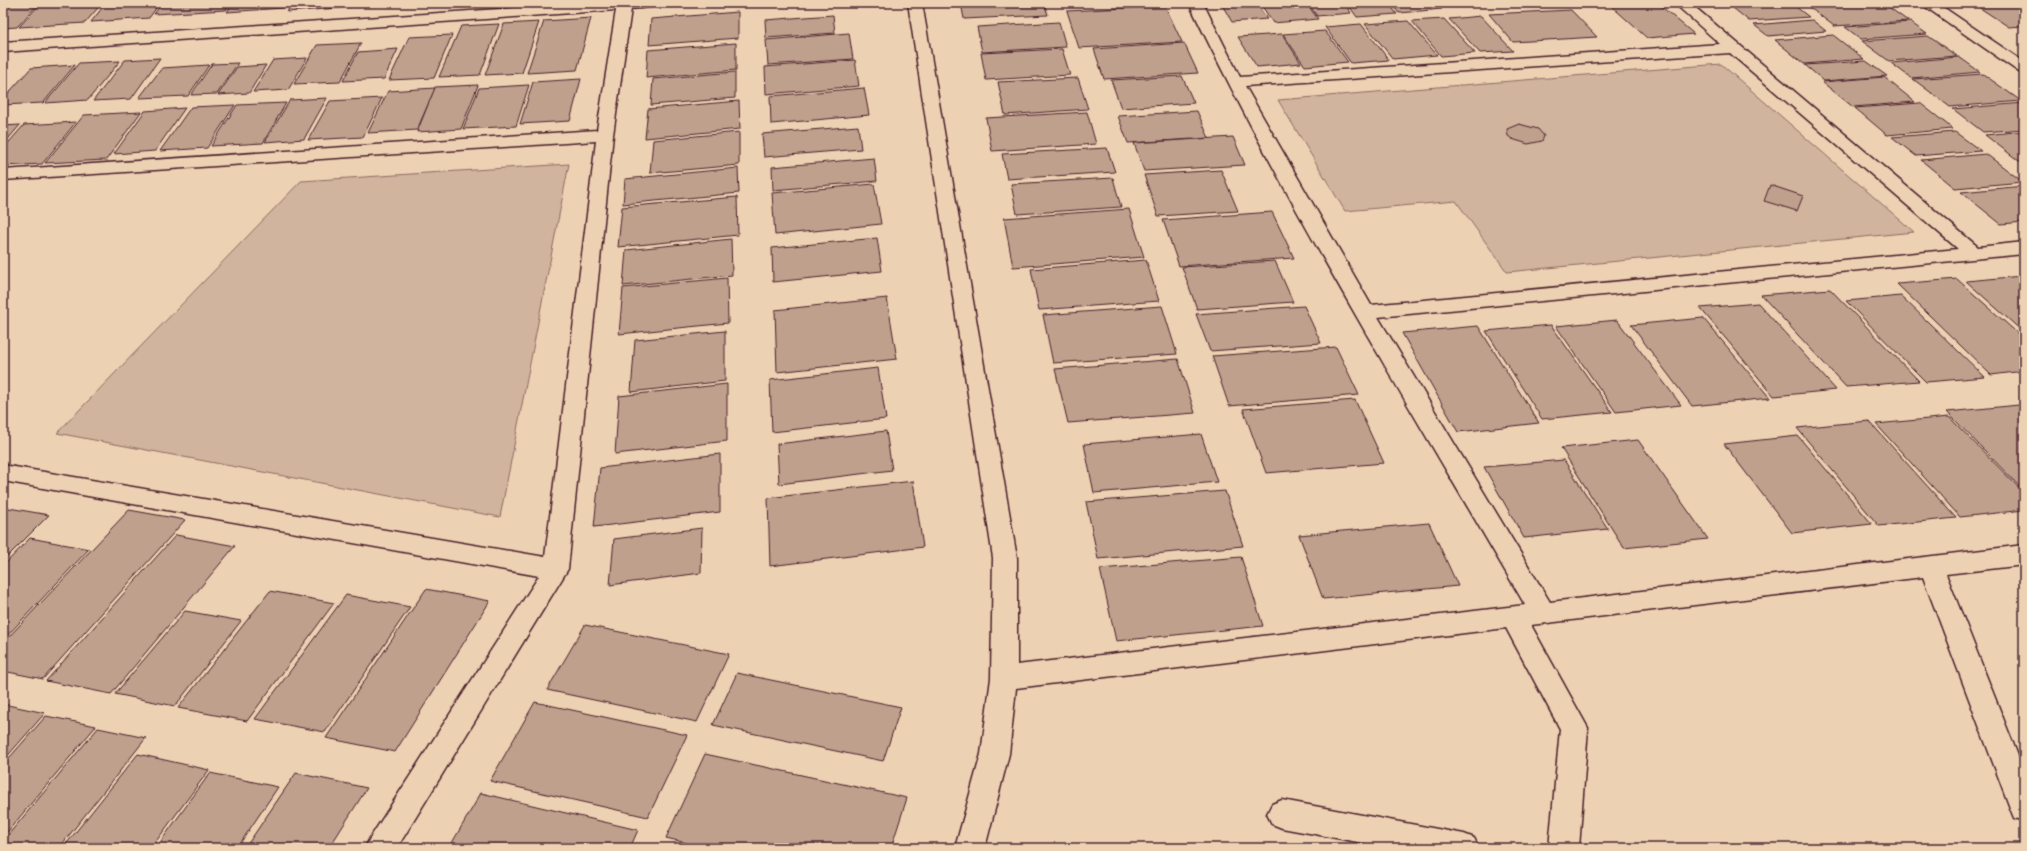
<svg xmlns="http://www.w3.org/2000/svg" width="2027" height="851" font-family="'Indie Flower',sans-serif">
<style>
.green{fill:#d1b49d;stroke:#8e6a64}
.building{fill:#bfa08d;stroke:#4a1f2b}
.lines{fill:none;stroke-linecap:round;stroke-linejoin:round}
.minor-casing{stroke:#4a1f2b;stroke-width:3}
.minor{fill:#ecd2b3;fill-rule:evenodd}
</style>
<rect width="100%" height="100%" fill="#ecd2b3"/>
<filter id="ink" filterUnits="userSpaceOnUse"><feTurbulence type="fractalNoise" baseFrequency=".025" numOctaves="2"/><feDisplacementMap in="SourceGraphic" scale="8" xChannelSelector="R" yChannelSelector="G"/><feConvolveMatrix kernelMatrix="1 2 1 2 8 2 1 2 1" color-interpolation-filters="sRGB"/></filter>
<g filter="url(#ink)">
<g class="green">
<path d="M 1721,64 L 1914,232 L 1507,272 L 1456,201 L 1345,211 L 1278,100 Z"/>
<path d="M 569,164 L 500,517 L 57,433 L 301,181 Z"/>
</g>
<g class="building">
<path d="M 3,3 L 39,3 L 17,27 L 3,28 Z"/>
<path d="M 41,3 L 102,3 L 85,23 L 19,27 Z"/>
<path d="M 106,3 L 160,3 L 149,18 L 91,22 Z"/>
<path d="M 163,3 L 230,3 L 226,10 L 154,14 Z"/>
<path d="M 233,3 L 286,3 L 283,8 L 227,12 Z"/>
<path d="M 292,3 L 353,3 L 351,7 L 287,12 Z"/>
<path d="M 356,3 L 417,3 L 354,7 Z"/>
<path d="M 961,3 L 1044,3 L 1048,15 L 964,19 Z"/>
<path d="M 1221,3 L 1256,3 L 1267,19 L 1232,22 Z"/>
<path d="M 1260,3 L 1306,3 L 1318,19 L 1273,23 Z"/>
<path d="M 1308,3 L 1344,3 L 1351,13 L 1317,16 Z"/>
<path d="M 1347,3 L 1388,3 L 1397,14 L 1357,17 Z"/>
<path d="M 1391,3 L 1436,3 L 1442,9 L 1399,13 Z"/>
<path d="M 1440,3 L 1478,3 L 1442,6 Z"/>
<path d="M 1608,3 L 1657,3 L 1694,34 L 1647,38 Z"/>
<path d="M 1727,3 L 1791,3 L 1809,17 L 1749,21 Z"/>
<path d="M 1859,3 L 1883,3 L 1908,21 L 1834,26 L 1809,7 Z"/>
<path d="M 2024,3 L 2024,26 L 2009,27 L 1977,6 Z"/>
<path d="M 1165,6 L 1182,42 L 1079,48 L 1067,11 Z"/>
<path d="M 1571,10 L 1597,37 L 1513,42 L 1489,14 Z"/>
<path d="M 738,12 L 738,38 L 649,45 L 651,19 Z"/>
<path d="M 833,15 L 835,33 L 766,38 L 765,20 Z"/>
<path d="M 1481,16 L 1513,51 L 1480,53 L 1449,19 Z"/>
<path d="M 591,18 L 577,70 L 527,73 L 544,21 Z"/>
<path d="M 1444,19 L 1475,53 L 1441,56 L 1412,21 Z"/>
<path d="M 1812,20 L 1826,31 L 1768,36 L 1754,25 Z"/>
<path d="M 1408,21 L 1437,55 L 1393,59 L 1365,24 Z"/>
<path d="M 539,22 L 522,73 L 485,75 L 504,24 Z"/>
<path d="M 1059,22 L 1066,47 L 982,52 L 977,27 Z"/>
<path d="M 1910,22 L 1927,34 L 1861,39 L 1845,27 Z"/>
<path d="M 499,24 L 480,75 L 439,77 L 461,26 Z"/>
<path d="M 1361,24 L 1389,60 L 1351,63 L 1325,27 Z"/>
<path d="M 1325,31 L 1348,62 L 1305,66 L 1283,34 Z"/>
<path d="M 849,33 L 853,59 L 768,65 L 766,40 Z"/>
<path d="M 1282,34 L 1301,63 L 1257,67 L 1238,37 Z"/>
<path d="M 452,35 L 434,78 L 389,80 L 409,37 Z"/>
<path d="M 1833,35 L 1864,59 L 1804,64 L 1775,40 Z"/>
<path d="M 1928,36 L 1957,56 L 1889,61 L 1862,41 Z"/>
<path d="M 361,43 L 340,82 L 294,84 L 317,45 Z"/>
<path d="M 736,43 L 736,70 L 646,78 L 648,50 Z"/>
<path d="M 1184,43 L 1198,73 L 1104,79 L 1094,49 Z"/>
<path d="M 398,49 L 384,79 L 343,81 L 358,52 Z"/>
<path d="M 1062,49 L 1070,75 L 986,80 L 981,53 Z"/>
<path d="M 1959,57 L 1980,72 L 1911,78 L 1891,63 Z"/>
<path d="M 160,58 L 131,99 L 93,101 L 125,60 Z"/>
<path d="M 307,58 L 288,90 L 253,92 L 273,60 Z"/>
<path d="M 855,60 L 859,86 L 766,94 L 765,67 Z"/>
<path d="M 120,61 L 88,100 L 45,103 L 79,63 Z"/>
<path d="M 1866,61 L 1887,76 L 1824,81 L 1805,65 Z"/>
<path d="M 238,63 L 217,94 L 191,95 L 212,64 Z"/>
<path d="M 75,65 L 43,103 L 3,105 L 3,99 L 31,68 Z"/>
<path d="M 209,65 L 188,96 L 139,98 L 162,68 Z"/>
<path d="M 266,65 L 249,93 L 218,95 L 237,67 Z"/>
<path d="M 735,72 L 735,98 L 651,105 L 653,79 Z"/>
<path d="M 1983,74 L 2021,101 L 1950,107 L 1913,79 Z"/>
<path d="M 1182,76 L 1194,103 L 1121,108 L 1111,80 Z"/>
<path d="M 1884,77 L 1915,102 L 1853,107 L 1822,82 Z"/>
<path d="M 1078,78 L 1088,109 L 1005,115 L 998,82 Z"/>
<path d="M 581,79 L 570,121 L 520,124 L 533,82 Z"/>
<path d="M 478,85 L 461,129 L 417,132 L 435,87 Z"/>
<path d="M 529,85 L 516,126 L 463,129 L 479,88 Z"/>
<path d="M 435,88 L 417,130 L 368,133 L 388,91 Z"/>
<path d="M 864,88 L 869,115 L 771,124 L 770,96 Z"/>
<path d="M 327,98 L 304,139 L 265,142 L 290,100 Z"/>
<path d="M 382,98 L 363,137 L 308,140 L 330,101 Z"/>
<path d="M 739,101 L 740,129 L 645,138 L 648,109 Z"/>
<path d="M 286,103 L 263,143 L 211,146 L 237,105 Z"/>
<path d="M 1920,103 L 1953,129 L 1887,135 L 1855,108 Z"/>
<path d="M 2024,103 L 2024,129 L 1983,132 L 1953,109 Z"/>
<path d="M 235,105 L 207,148 L 160,151 L 191,107 Z"/>
<path d="M 185,108 L 155,151 L 114,154 L 145,111 Z"/>
<path d="M 1197,111 L 1209,138 L 1128,143 L 1118,116 Z"/>
<path d="M 141,112 L 106,160 L 45,163 L 84,115 Z"/>
<path d="M 1087,112 L 1096,144 L 992,151 L 986,118 Z"/>
<path d="M 76,122 L 42,164 L 3,166 L 3,149 L 24,125 Z"/>
<path d="M 1519,124 L 1538,129 L 1544,136 L 1542,141 L 1528,144 L 1512,139 L 1508,136 L 1507,129 Z"/>
<path d="M 20,125 L 3,145 L 3,126 Z"/>
<path d="M 858,126 L 861,149 L 764,157 L 762,134 Z"/>
<path d="M 2024,131 L 2024,160 L 2019,161 L 1985,135 Z"/>
<path d="M 739,132 L 739,165 L 650,173 L 653,140 Z"/>
<path d="M 1955,132 L 1981,151 L 1916,156 L 1892,137 Z"/>
<path d="M 1233,137 L 1245,165 L 1144,171 L 1134,143 Z"/>
<path d="M 1107,148 L 1115,172 L 1007,179 L 1002,154 Z"/>
<path d="M 1986,154 L 2023,182 L 1955,188 L 1921,160 Z"/>
<path d="M 874,158 L 877,181 L 773,190 L 772,167 Z"/>
<path d="M 738,168 L 739,193 L 623,204 L 625,179 Z"/>
<path d="M 1221,170 L 1238,211 L 1158,216 L 1144,175 Z"/>
<path d="M 1113,178 L 1121,207 L 1017,214 L 1011,184 Z"/>
<path d="M 874,184 L 881,224 L 775,235 L 772,193 Z"/>
<path d="M 1770,185 L 1803,196 L 1797,211 L 1764,201 Z"/>
<path d="M 2024,186 L 2024,222 L 2001,224 L 1961,192 Z"/>
<path d="M 737,197 L 738,235 L 618,247 L 622,207 Z"/>
<path d="M 1129,209 L 1144,257 L 1013,267 L 1004,218 Z"/>
<path d="M 1272,212 L 1294,258 L 1179,266 L 1163,220 Z"/>
<path d="M 877,238 L 882,271 L 773,282 L 772,248 Z"/>
<path d="M 731,239 L 732,275 L 623,286 L 626,250 Z"/>
<path d="M 1146,260 L 1159,301 L 1039,310 L 1031,269 Z"/>
<path d="M 1275,261 L 1293,302 L 1197,309 L 1182,267 Z"/>
<path d="M 2022,276 L 2024,277 L 2024,333 L 1966,281 Z"/>
<path d="M 727,278 L 728,323 L 619,334 L 623,288 Z"/>
<path d="M 1957,279 L 2024,339 L 2024,371 L 1991,375 L 1897,284 Z"/>
<path d="M 1830,289 L 1919,381 L 1846,387 L 1761,295 Z"/>
<path d="M 1901,296 L 1985,377 L 1926,382 L 1846,301 Z"/>
<path d="M 887,298 L 897,359 L 777,372 L 775,310 Z"/>
<path d="M 1758,303 L 1836,390 L 1774,396 L 1700,308 Z"/>
<path d="M 1162,306 L 1177,354 L 1053,363 L 1043,315 Z"/>
<path d="M 1304,306 L 1321,343 L 1210,351 L 1196,314 Z"/>
<path d="M 1703,318 L 1770,398 L 1692,406 L 1631,325 Z"/>
<path d="M 1617,320 L 1681,405 L 1616,412 L 1556,326 Z"/>
<path d="M 1551,325 L 1612,412 L 1542,419 L 1486,331 Z"/>
<path d="M 1478,326 L 1539,423 L 1458,432 L 1402,333 Z"/>
<path d="M 725,331 L 725,381 L 631,392 L 635,340 Z"/>
<path d="M 1336,347 L 1359,395 L 1229,406 L 1212,356 Z"/>
<path d="M 1178,359 L 1195,413 L 1068,423 L 1055,369 Z"/>
<path d="M 878,368 L 886,419 L 772,432 L 770,380 Z"/>
<path d="M 727,384 L 727,441 L 615,454 L 619,396 Z"/>
<path d="M 1355,400 L 1384,463 L 1266,473 L 1243,409 Z"/>
<path d="M 2019,405 L 2024,410 L 2024,491 L 1947,412 Z"/>
<path d="M 1949,417 L 2024,493 L 2024,510 L 1960,517 L 1876,424 Z"/>
<path d="M 1869,421 L 1956,518 L 1879,526 L 1797,428 Z"/>
<path d="M 886,431 L 892,470 L 779,484 L 777,444 Z"/>
<path d="M 1201,434 L 1217,482 L 1094,493 L 1084,444 Z"/>
<path d="M 1798,436 L 1872,524 L 1792,533 L 1724,444 Z"/>
<path d="M 1638,440 L 1708,539 L 1624,548 L 1561,448 Z"/>
<path d="M 720,454 L 720,512 L 594,527 L 600,468 Z"/>
<path d="M 1564,460 L 1608,529 L 1524,538 L 1484,467 Z"/>
<path d="M 913,481 L 923,547 L 770,566 L 768,498 Z"/>
<path d="M 1225,491 L 1243,546 L 1098,559 L 1086,502 Z"/>
<path d="M 3,507 L 49,515 L 3,561 Z"/>
<path d="M 129,510 L 185,520 L 43,679 L 3,671 L 3,643 Z"/>
<path d="M 1429,523 L 1458,586 L 1323,599 L 1299,535 Z"/>
<path d="M 702,528 L 701,573 L 610,585 L 614,539 Z"/>
<path d="M 176,535 L 235,546 L 111,694 L 46,681 Z"/>
<path d="M 30,538 L 89,549 L 3,640 L 3,566 Z"/>
<path d="M 1241,557 L 1263,626 L 1116,641 L 1100,569 Z"/>
<path d="M 426,589 L 490,601 L 395,752 L 326,738 Z"/>
<path d="M 270,591 L 334,603 L 247,721 L 178,708 Z"/>
<path d="M 346,595 L 410,607 L 325,732 L 255,719 Z"/>
<path d="M 185,611 L 241,621 L 175,706 L 115,694 Z"/>
<path d="M 585,625 L 729,654 L 697,722 L 547,690 Z"/>
<path d="M 737,673 L 901,707 L 883,761 L 713,725 Z"/>
<path d="M 535,702 L 687,735 L 648,817 L 490,781 Z"/>
<path d="M 3,704 L 45,713 L 3,761 Z"/>
<path d="M 46,716 L 96,726 L 3,837 L 3,765 Z"/>
<path d="M 98,728 L 146,738 L 59,848 L 3,848 L 3,841 Z"/>
<path d="M 138,754 L 209,770 L 151,848 L 63,848 Z"/>
<path d="M 705,754 L 907,798 L 891,848 L 708,848 L 666,838 Z"/>
<path d="M 210,773 L 278,787 L 237,848 L 156,848 Z"/>
<path d="M 296,773 L 367,788 L 329,848 L 245,848 Z"/>
<path d="M 481,793 L 638,830 L 630,848 L 449,848 Z"/>
</g>
<g class="lines">
<g class="minor-casing">
<g id="minor">
<path d="M 591,3 L 662,3 L 660,6 L 631,9 L 613,135 L 568,569 L 397,848 L 365,848 L 370,838 L 539,576 L 3,481 L 3,465 L 545,557 L 596,141 L 3,180 L 3,170 L 597,130 L 616,10 L 3,52 L 3,42 Z"/>
<path d="M 908,3 L 922,3 L 1017,558 L 1017,665 L 1525,605 C 1410,407 1288,209 1189,3 L 1203,3 L 1240,77 L 1720,44 L 1674,3 L 1690,3 L 1978,247 L 2024,242 L 2024,254 L 1378,317 L 1550,602 L 2024,545 L 2024,565 L 1946,574 L 2024,771 L 2024,821 L 2014,818 L 2010,808 L 1923,577 L 1531,625 L 1588,728 L 1579,848 L 1549,848 L 1560,729 L 1506,628 L 1016,688 L 1009,754 L 985,848 L 955,848 L 981,754 L 991,678 L 993,558 ZM 1730,53 L 1958,249 L 1371,305 L 1245,86 Z"/>
<path d="M 1920,3 L 1937,3 L 2024,62 L 2024,74 L 2019,72 Z"/>
<path d="M 1282,800 L 1464,834 L 1474,838 L 1479,848 L 1390,848 L 1282,828 L 1272,824 L 1267,814 L 1272,804 Z"/>
</g>
</g>
<use href="#minor" class="minor"/>
</g>
</g>
<rect width="2027" height="851" fill="none" stroke="#ecd2b3" stroke-width="16"/>
<rect x="8" y="8" width="2011" height="835" fill="none" stroke="#4a1f2b" stroke-width="1.5" filter="url(#ink)"/>
</svg>
